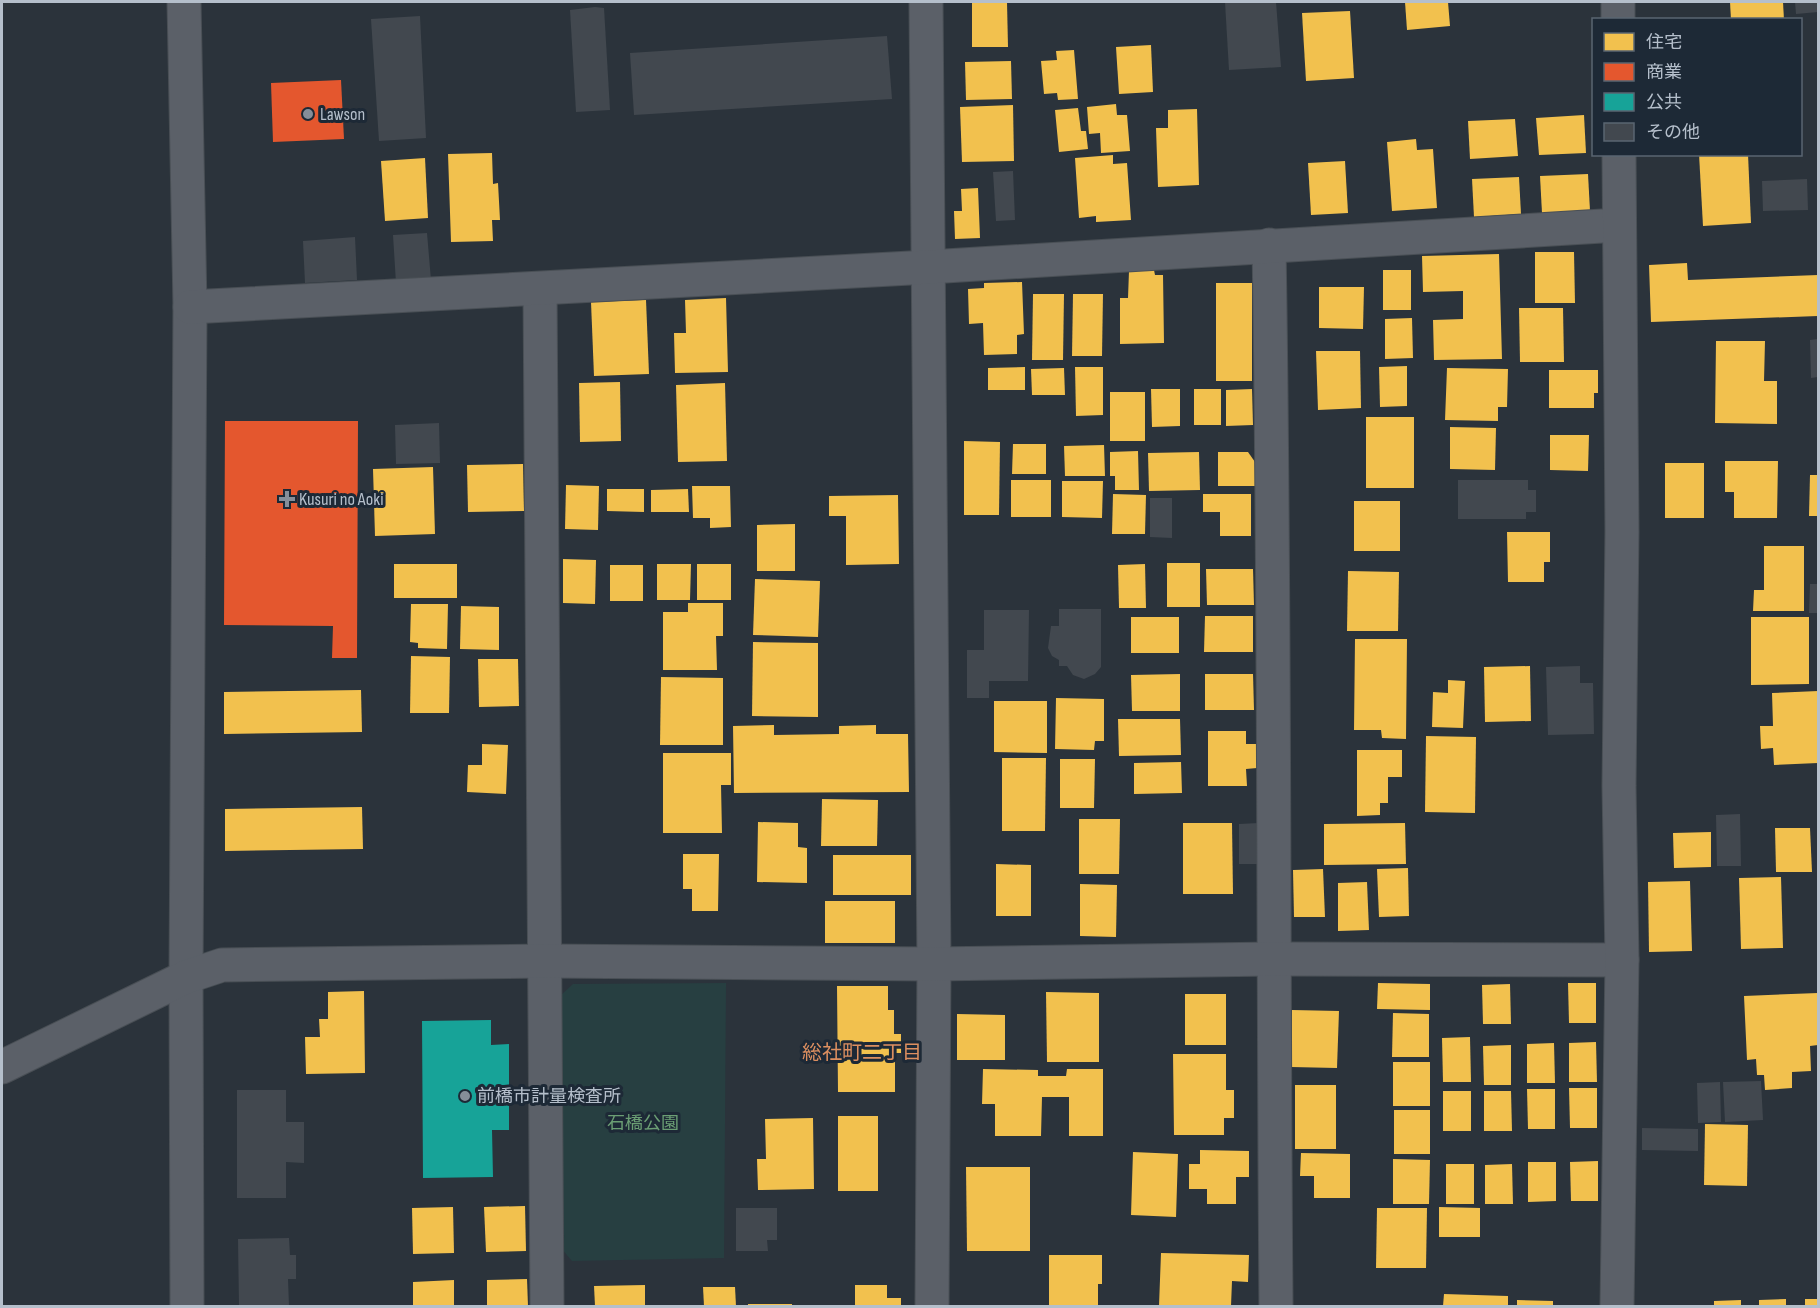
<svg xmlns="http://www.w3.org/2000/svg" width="1820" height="1308" font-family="'Sofia Sans Condensed','Noto Sans JP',sans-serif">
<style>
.green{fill:#273f41}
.homes{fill:#f2c14e}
.shops{fill:#e4572e}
.public{fill:#17a398}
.building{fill:#42484f}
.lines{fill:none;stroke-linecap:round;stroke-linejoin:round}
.minor-casing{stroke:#494f55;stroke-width:35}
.minor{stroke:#5b6068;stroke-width:33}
.poi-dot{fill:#858e99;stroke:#1d2936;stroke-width:2}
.labels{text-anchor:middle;stroke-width:6;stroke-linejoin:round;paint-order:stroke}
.poi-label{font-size:18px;fill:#b5bfcb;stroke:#1d2936;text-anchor:start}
.park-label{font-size:18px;fill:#6b9e74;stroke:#1d2936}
.neighbourhood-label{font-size:20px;fill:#dc8f60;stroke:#1d2936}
</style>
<rect width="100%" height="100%" fill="#2b333b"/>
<path class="green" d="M 726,983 L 724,1258 L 572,1261 L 561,1248 L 559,997 L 573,984 Z"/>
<g class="homes">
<path d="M 972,2 L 1007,2 L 1008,47 L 972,47 Z"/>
<path d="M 1405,2 L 1448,2 L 1450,26 L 1407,30 Z"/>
<path d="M 1730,2 L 1783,2 L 1784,20 L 1731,20 Z"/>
<path d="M 1350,11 L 1354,78 L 1306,81 L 1302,13 Z"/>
<path d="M 1151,45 L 1153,92 L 1119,94 L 1116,47 Z"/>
<path d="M 1074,50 L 1078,99 L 1058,100 L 1057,93 L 1044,94 L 1041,61 L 1057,60 L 1056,51 Z"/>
<path d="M 1011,61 L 1012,99 L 966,100 L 965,62 Z"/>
<path d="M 1116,104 L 1117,115 L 1127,115 L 1130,151 L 1101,153 L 1100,133 L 1089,134 L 1087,107 Z"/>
<path d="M 1013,105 L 1014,161 L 962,162 L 960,107 Z"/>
<path d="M 1078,108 L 1081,131 L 1086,131 L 1088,149 L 1059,152 L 1055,110 Z"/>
<path d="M 1197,109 L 1199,185 L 1158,187 L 1156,128 L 1168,128 L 1168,110 Z"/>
<path d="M 1584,115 L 1586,153 L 1539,155 L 1536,118 Z"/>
<path d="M 1515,119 L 1518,156 L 1470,159 L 1468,121 Z"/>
<path d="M 1416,139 L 1417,150 L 1433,149 L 1437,208 L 1392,211 L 1387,142 Z"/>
<path d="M 492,153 L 493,184 L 498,183 L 500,220 L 492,220 L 493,241 L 451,242 L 448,154 Z"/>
<path d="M 1699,154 L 1748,154 L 1751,223 L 1703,226 Z"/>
<path d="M 1113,155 L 1113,164 L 1127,163 L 1131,220 L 1096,222 L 1096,216 L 1079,218 L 1075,158 Z"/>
<path d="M 425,158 L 428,218 L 385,221 L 381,161 Z"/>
<path d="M 1345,161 L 1348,213 L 1311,215 L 1308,163 Z"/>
<path d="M 1588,174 L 1590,211 L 1542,213 L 1540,176 Z"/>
<path d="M 1519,177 L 1521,214 L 1474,217 L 1472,179 Z"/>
<path d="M 978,188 L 980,238 L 955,239 L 954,211 L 962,211 L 961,189 Z"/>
<path d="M 1535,252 L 1574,252 L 1575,303 L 1535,303 Z"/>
<path d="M 1499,254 L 1502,359 L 1434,360 L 1433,320 L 1463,319 L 1463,291 L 1423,292 L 1422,256 Z"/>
<path d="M 1687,263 L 1688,280 L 1818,275 L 1818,316 L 1651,322 L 1649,265 Z"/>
<path d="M 1154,270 L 1155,275 L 1163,275 L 1164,343 L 1120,344 L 1120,298 L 1128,298 L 1129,271 Z"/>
<rect x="1383" y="270" width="28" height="40"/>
<path d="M 1022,282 L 1024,334 L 1017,335 L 1017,354 L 984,355 L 983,323 L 969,324 L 968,289 L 984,288 L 984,283 Z"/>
<rect x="1216" y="283" width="36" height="98"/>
<path d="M 1319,287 L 1364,287 L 1363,329 L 1319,328 Z"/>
<path d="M 1033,294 L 1064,294 L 1063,360 L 1032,360 Z"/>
<path d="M 1073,294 L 1103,294 L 1102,356 L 1072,356 Z"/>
<path d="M 726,298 L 728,372 L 675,373 L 674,333 L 686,333 L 685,300 Z"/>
<path d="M 646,300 L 649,374 L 594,376 L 591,302 Z"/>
<path d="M 1519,308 L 1563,308 L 1564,362 L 1520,362 Z"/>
<path d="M 1412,318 L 1413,358 L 1385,359 L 1385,319 Z"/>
<path d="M 1716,341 L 1765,341 L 1764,381 L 1777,381 L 1777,424 L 1715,423 Z"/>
<path d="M 1316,351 L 1360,351 L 1361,408 L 1318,410 Z"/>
<path d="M 1407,366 L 1407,406 L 1380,407 L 1379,367 Z"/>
<path d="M 1025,367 L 1025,390 L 988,390 L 988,368 Z"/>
<path d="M 1075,367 L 1103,367 L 1103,415 L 1076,416 Z"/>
<path d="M 1064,368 L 1065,395 L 1032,395 L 1031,369 Z"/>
<path d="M 1447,368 L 1508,369 L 1507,407 L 1498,407 L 1498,421 L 1445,420 Z"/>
<path d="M 1549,370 L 1598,370 L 1598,393 L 1594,393 L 1594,408 L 1549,408 Z"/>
<path d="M 620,382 L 621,441 L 580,442 L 579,383 Z"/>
<path d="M 725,383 L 727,461 L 678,462 L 676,385 Z"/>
<path d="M 1151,389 L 1180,389 L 1180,426 L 1152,427 Z"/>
<rect x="1194" y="389" width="27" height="36"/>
<path d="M 1252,389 L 1253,425 L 1226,426 L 1226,390 Z"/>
<rect x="1110" y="392" width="35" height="49"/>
<rect x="1366" y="417" width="48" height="71"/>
<path d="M 1450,427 L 1496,428 L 1495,470 L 1450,469 Z"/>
<path d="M 1550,435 L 1589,435 L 1588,471 L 1550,470 Z"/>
<path d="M 964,441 L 1000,442 L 999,515 L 964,515 Z"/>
<path d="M 1013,444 L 1046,444 L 1046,474 L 1012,474 Z"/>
<path d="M 1104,445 L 1105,476 L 1065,476 L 1064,446 Z"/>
<path d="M 1138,451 L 1139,490 L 1115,490 L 1115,476 L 1110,476 L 1110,452 Z"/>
<path d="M 1199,452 L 1200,490 L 1149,491 L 1148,453 Z"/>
<path d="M 1218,452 L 1248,452 L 1255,462 L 1255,486 L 1218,486 Z"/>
<path d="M 1725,461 L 1778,461 L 1777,518 L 1734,518 L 1734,492 L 1725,492 Z"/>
<rect x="1665" y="463" width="39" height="55"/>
<path d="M 523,464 L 524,511 L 468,512 L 467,465 Z"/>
<path d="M 433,467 L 435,534 L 375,536 L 373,469 Z"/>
<path d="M 1810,475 L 1818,475 L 1818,516 L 1809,516 Z"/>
<rect x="1011" y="480" width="40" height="37"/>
<path d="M 1062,481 L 1103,481 L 1102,518 L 1062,517 Z"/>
<path d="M 566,485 L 599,486 L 598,530 L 565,529 Z"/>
<path d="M 692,486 L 730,486 L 731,527 L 710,528 L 710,518 L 693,518 Z"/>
<path d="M 607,489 L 644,489 L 644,512 L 607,511 Z"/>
<path d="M 688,489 L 689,512 L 651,512 L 651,490 Z"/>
<path d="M 1113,494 L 1146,495 L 1145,534 L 1112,534 Z"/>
<path d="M 1203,494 L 1251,494 L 1251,536 L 1220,536 L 1220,512 L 1203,512 Z"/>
<path d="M 898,495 L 899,564 L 846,565 L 846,516 L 829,516 L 829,496 Z"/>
<rect x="1354" y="501" width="46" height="50"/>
<path d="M 795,524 L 795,571 L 757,571 L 757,525 Z"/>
<path d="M 1507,532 L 1550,532 L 1550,562 L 1544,562 L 1544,582 L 1508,582 Z"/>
<path d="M 1764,546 L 1804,546 L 1804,611 L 1753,611 L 1754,590 L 1764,590 Z"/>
<path d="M 563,559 L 596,560 L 595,604 L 563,603 Z"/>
<rect x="1167" y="563" width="33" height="44"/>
<rect x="394" y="564" width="63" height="34"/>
<path d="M 657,564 L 691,564 L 690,600 L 657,600 Z"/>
<rect x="697" y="564" width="34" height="36"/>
<path d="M 1145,564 L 1146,608 L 1119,608 L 1118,565 Z"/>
<rect x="610" y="565" width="33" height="36"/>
<path d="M 1206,569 L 1253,569 L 1254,605 L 1207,605 Z"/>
<path d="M 1348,571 L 1399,572 L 1398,631 L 1347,631 Z"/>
<path d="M 755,579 L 820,581 L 818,637 L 753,635 Z"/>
<path d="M 688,603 L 723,603 L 723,636 L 716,636 L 717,670 L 663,670 L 663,612 L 688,612 Z"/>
<path d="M 411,604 L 448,604 L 447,649 L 418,648 L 418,643 L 410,642 Z"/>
<path d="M 461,606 L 499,607 L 499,650 L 460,649 Z"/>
<path d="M 1205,616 L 1253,616 L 1253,652 L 1204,652 Z"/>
<rect x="1131" y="617" width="48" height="36"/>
<path d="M 1751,617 L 1809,617 L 1809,684 L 1751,685 Z"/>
<path d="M 1355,639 L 1407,639 L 1406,739 L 1382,738 L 1381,730 L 1354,730 Z"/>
<path d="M 753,642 L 818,643 L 818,717 L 752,716 Z"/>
<path d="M 411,656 L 450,657 L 449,713 L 410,713 Z"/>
<path d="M 478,659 L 518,659 L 519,706 L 479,707 Z"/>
<path d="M 1530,666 L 1531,721 L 1485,722 L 1484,667 Z"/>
<path d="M 1180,674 L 1180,711 L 1132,711 L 1131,675 Z"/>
<path d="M 1205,674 L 1253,674 L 1254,710 L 1205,710 Z"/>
<path d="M 661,677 L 723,678 L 723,745 L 660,745 Z"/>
<path d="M 1448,680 L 1465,681 L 1463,728 L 1432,727 L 1433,692 L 1448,693 Z"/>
<path d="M 361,690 L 362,732 L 224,734 L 224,692 Z"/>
<path d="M 1818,691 L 1818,763 L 1774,765 L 1773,748 L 1761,749 L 1760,726 L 1773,726 L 1772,693 Z"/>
<path d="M 1056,698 L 1104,699 L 1104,741 L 1095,741 L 1094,750 L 1055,749 Z"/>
<path d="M 994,701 L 1047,701 L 1047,753 L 994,752 Z"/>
<path d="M 1118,719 L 1180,719 L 1181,755 L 1119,756 Z"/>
<path d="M 774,725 L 774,735 L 839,734 L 839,726 L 876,725 L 876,734 L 908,734 L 909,792 L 734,793 L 733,726 Z"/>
<path d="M 1208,731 L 1246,731 L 1246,744 L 1257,744 L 1257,768 L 1246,769 L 1247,786 L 1208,786 Z"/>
<path d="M 1426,736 L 1476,737 L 1475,813 L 1425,812 Z"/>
<path d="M 482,744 L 508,745 L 506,794 L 467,792 L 468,765 L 482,765 Z"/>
<path d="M 1357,750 L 1402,750 L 1402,777 L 1388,777 L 1388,803 L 1380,803 L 1380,815 L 1357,816 Z"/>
<path d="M 663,753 L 731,753 L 731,785 L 721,785 L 722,833 L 663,833 Z"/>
<path d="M 1002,758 L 1046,758 L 1045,831 L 1002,831 Z"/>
<path d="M 1060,759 L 1095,759 L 1094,808 L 1060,808 Z"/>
<path d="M 1181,762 L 1182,793 L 1134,794 L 1134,763 Z"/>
<path d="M 822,799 L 878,800 L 877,846 L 821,846 Z"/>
<path d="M 362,807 L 363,849 L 225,851 L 225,809 Z"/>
<path d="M 1079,819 L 1120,819 L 1119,874 L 1079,874 Z"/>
<path d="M 758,822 L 798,823 L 798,847 L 807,848 L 807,883 L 757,882 Z"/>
<path d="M 1183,823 L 1232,823 L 1233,894 L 1183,894 Z"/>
<path d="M 1405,823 L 1406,864 L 1324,865 L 1324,824 Z"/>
<path d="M 1775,828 L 1810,828 L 1812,872 L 1776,872 Z"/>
<path d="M 1711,832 L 1711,867 L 1674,868 L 1673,833 Z"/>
<path d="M 683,854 L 719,854 L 718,911 L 692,911 L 692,889 L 683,889 Z"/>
<rect x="833" y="855" width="78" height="40"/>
<path d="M 996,864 L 1031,865 L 1031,916 L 996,916 Z"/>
<path d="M 1408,868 L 1409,916 L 1379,917 L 1377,869 Z"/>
<path d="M 1323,869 L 1325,917 L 1294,917 L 1293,870 Z"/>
<path d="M 1781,877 L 1783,948 L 1741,949 L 1739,878 Z"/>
<path d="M 1690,881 L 1692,951 L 1649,952 L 1648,882 Z"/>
<path d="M 1367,882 L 1369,930 L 1338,931 L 1338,883 Z"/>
<path d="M 1080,884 L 1117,885 L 1116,937 L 1080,936 Z"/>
<rect x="825" y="901" width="70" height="42"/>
<path d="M 1378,983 L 1430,984 L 1430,1010 L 1377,1009 Z"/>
<path d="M 1568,983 L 1596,983 L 1596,1023 L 1569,1023 Z"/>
<path d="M 1510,984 L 1511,1024 L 1483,1024 L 1482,985 Z"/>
<path d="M 837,986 L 888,986 L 888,1010 L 894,1010 L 894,1034 L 901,1034 L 901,1053 L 895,1053 L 895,1092 L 838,1092 Z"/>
<path d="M 364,991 L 365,1073 L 306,1074 L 305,1037 L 320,1037 L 319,1019 L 328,1019 L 328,992 Z"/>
<path d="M 1046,992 L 1099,993 L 1099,1062 L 1047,1062 Z"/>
<path d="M 1818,993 L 1818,1045 L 1810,1046 L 1811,1071 L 1792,1072 L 1792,1088 L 1765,1090 L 1764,1075 L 1757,1075 L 1756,1059 L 1747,1060 L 1744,996 Z"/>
<rect x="1185" y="994" width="41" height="51"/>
<path d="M 1292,1010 L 1339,1011 L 1337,1068 L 1291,1067 Z"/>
<path d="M 1393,1013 L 1429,1014 L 1429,1057 L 1392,1057 Z"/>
<path d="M 957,1014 L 1005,1015 L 1005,1060 L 957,1060 Z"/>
<path d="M 1470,1037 L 1471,1082 L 1443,1082 L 1442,1038 Z"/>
<path d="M 1596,1042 L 1597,1082 L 1569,1082 L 1569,1043 Z"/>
<path d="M 1554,1043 L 1555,1083 L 1527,1083 L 1527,1044 Z"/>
<path d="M 1511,1045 L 1511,1085 L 1484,1085 L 1483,1046 Z"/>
<path d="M 1173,1054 L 1226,1054 L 1226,1090 L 1234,1090 L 1234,1118 L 1224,1118 L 1224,1135 L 1174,1135 Z"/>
<rect x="1393" y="1062" width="37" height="44"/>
<path d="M 983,1069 L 1038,1070 L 1038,1076 L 1066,1076 L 1067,1069 L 1103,1069 L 1103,1136 L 1069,1136 L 1069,1097 L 1042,1097 L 1041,1136 L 995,1136 L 995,1104 L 982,1104 Z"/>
<rect x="1295" y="1085" width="41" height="64"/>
<path d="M 1569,1088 L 1597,1088 L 1597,1128 L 1570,1128 Z"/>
<path d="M 1527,1089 L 1555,1089 L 1555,1129 L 1528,1129 Z"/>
<rect x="1443" y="1091" width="28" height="40"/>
<path d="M 1484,1091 L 1511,1091 L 1512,1131 L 1484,1131 Z"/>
<rect x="1394" y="1110" width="36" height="44"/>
<rect x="838" y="1116" width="40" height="75"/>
<path d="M 813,1118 L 814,1189 L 758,1190 L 757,1159 L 766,1159 L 765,1119 Z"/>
<path d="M 1705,1124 L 1748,1125 L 1747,1186 L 1704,1185 Z"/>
<path d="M 1200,1150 L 1249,1151 L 1249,1177 L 1236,1177 L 1236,1204 L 1207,1204 L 1207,1189 L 1189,1189 L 1189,1164 L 1200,1164 Z"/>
<path d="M 1133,1152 L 1178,1154 L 1176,1217 L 1131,1215 Z"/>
<path d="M 1301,1153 L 1350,1154 L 1350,1198 L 1314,1198 L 1314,1176 L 1300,1176 Z"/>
<path d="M 1393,1159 L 1430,1160 L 1429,1204 L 1393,1204 Z"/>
<path d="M 1598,1161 L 1598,1201 L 1571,1201 L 1570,1162 Z"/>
<path d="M 1528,1162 L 1556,1162 L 1556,1201 L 1528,1202 Z"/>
<rect x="1446" y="1164" width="28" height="40"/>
<path d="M 1512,1164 L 1513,1204 L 1485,1204 L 1485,1165 Z"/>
<path d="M 966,1167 L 1030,1167 L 1030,1251 L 967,1251 Z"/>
<path d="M 525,1206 L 526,1251 L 486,1252 L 484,1207 Z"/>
<path d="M 453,1207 L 454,1253 L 413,1254 L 412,1208 Z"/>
<path d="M 1439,1207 L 1480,1208 L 1480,1237 L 1439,1237 Z"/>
<path d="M 1377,1208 L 1427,1208 L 1426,1268 L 1376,1268 Z"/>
<path d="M 1161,1253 L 1249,1255 L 1248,1282 L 1232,1281 L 1231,1306 L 1159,1306 Z"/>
<path d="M 1049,1255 L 1102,1255 L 1102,1284 L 1098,1284 L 1098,1306 L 1049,1306 Z"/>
<path d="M 527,1279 L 528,1306 L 487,1306 L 487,1280 Z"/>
<path d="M 454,1280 L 454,1306 L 413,1306 L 413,1282 Z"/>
<path d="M 645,1285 L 645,1306 L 595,1306 L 594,1286 Z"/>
<path d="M 855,1285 L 887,1285 L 887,1298 L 901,1298 L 901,1306 L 855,1306 Z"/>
<path d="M 703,1287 L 735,1287 L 736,1306 L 704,1306 Z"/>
<path d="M 1444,1294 L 1508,1296 L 1508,1306 L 1443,1306 Z"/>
<path d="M 1786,1299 L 1786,1306 L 1759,1306 L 1759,1300 Z"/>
<rect x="1805" y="1299" width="13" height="7"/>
<path d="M 1517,1300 L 1553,1301 L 1553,1306 L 1517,1306 Z"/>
<path d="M 1741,1300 L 1741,1306 L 1714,1306 L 1714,1301 Z"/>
<rect x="748" y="1304" width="44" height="2"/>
</g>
<g class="shops">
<path d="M 341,80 L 344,139 L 273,142 L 271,83 Z"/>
<path d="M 225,421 L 358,421 L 357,658 L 332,658 L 333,626 L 224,625 Z"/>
</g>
<path class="public" d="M 491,1020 L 491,1045 L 509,1044 L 509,1130 L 492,1130 L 493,1177 L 423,1178 L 422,1021 Z"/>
<g class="building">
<path d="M 1225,2 L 1276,2 L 1281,67 L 1229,70 Z"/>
<path d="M 1795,2 L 1818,2 L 1818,12 L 1796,14 Z"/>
<path d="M 595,7 L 604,8 L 610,110 L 576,112 L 570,10 Z"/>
<path d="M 420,16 L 426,138 L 379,141 L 371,19 Z"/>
<path d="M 887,36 L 892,99 L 634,115 L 630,53 Z"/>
<path d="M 1013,171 L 1015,220 L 996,221 L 993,172 Z"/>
<path d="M 1807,179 L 1808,210 L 1763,211 L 1762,181 Z"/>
<path d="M 427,233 L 431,280 L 396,283 L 393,235 Z"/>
<path d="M 355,237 L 357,280 L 305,283 L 303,241 Z"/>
<path d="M 1818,339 L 1818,377 L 1811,378 L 1810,340 Z"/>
<path d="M 439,423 L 440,463 L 396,464 L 395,425 Z"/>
<path d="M 1458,480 L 1528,480 L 1528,490 L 1536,490 L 1536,512 L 1526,512 L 1526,519 L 1458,519 Z"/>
<path d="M 1150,498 L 1172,498 L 1172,538 L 1150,537 Z"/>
<path d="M 1810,584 L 1818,584 L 1818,613 L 1809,613 Z"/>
<path d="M 1059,609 L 1101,609 L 1101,667 L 1095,674 L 1084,679 L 1073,675 L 1067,666 L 1059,666 L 1059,660 L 1052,656 L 1048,648 L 1051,626 L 1059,626 Z"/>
<path d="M 984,610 L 1029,610 L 1028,681 L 989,681 L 989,698 L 967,698 L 967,650 L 984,650 Z"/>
<path d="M 1580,666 L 1580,683 L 1593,683 L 1594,734 L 1548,735 L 1546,667 Z"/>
<path d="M 1740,814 L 1741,866 L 1717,866 L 1716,815 Z"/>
<path d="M 1259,823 L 1259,864 L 1239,864 L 1239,824 Z"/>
<path d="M 1761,1081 L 1763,1120 L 1725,1122 L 1723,1082 Z"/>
<path d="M 1720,1082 L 1721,1122 L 1698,1123 L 1697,1083 Z"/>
<path d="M 237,1090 L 286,1090 L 286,1122 L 304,1122 L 304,1163 L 286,1162 L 286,1198 L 237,1198 Z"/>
<path d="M 1642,1128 L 1698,1129 L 1698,1151 L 1642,1150 Z"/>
<path d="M 736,1208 L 777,1208 L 777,1240 L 767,1240 L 768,1251 L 736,1251 Z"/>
<path d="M 289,1238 L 290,1255 L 296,1255 L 296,1279 L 288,1279 L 289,1306 L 239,1306 L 238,1239 Z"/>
</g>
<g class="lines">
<g class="minor-casing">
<g id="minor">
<path d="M 184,2 L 190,307 L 186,977 L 187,1306"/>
<path d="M 926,2 L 934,964 L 932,1306"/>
<path d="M 1618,2 L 1618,20"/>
<path d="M 1269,245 C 1275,599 1273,953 1276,1306"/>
<path d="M 540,289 L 547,1306"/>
<path d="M 190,307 L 929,267 L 1619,225"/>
<path d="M 2,1067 L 186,977 L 222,965 L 545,961 L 934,964 L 1273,959 L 1622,960"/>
<path d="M 1617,1306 L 1622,960 L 1619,786 L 1622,531 L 1619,154"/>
</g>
</g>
<use href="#minor" class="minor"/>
</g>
<g class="poi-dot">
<circle cx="308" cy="114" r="6"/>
<path d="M284 490h6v6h6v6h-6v6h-6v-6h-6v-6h6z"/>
<circle cx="465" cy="1096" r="6"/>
</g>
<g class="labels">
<g class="poi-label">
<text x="320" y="120">Lawson</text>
<text x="299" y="505">Kusuri no Aoki</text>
<text x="477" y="1102">前橋市計量検査所</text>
</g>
<g class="park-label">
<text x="643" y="1129">石橋公園</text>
</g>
<g class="neighbourhood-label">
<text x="862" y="1059">総社町二丁目</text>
</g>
</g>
<rect width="1820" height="1308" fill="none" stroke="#b5bfcb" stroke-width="6"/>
<rect x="1592" y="18" width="210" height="138" fill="#1d2936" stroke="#5a6572" stroke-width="1.5"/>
<rect x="1604" y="33" width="30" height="18" fill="#f2c14e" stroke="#5a6572" stroke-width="1.5"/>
<text x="1646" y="48" font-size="18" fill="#b5bfcb">住宅</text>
<rect x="1604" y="63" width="30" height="18" fill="#e4572e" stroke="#5a6572" stroke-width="1.5"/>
<text x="1646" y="78" font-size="18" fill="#b5bfcb">商業</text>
<rect x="1604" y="93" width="30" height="18" fill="#17a398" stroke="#5a6572" stroke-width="1.5"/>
<text x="1646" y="108" font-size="18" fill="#b5bfcb">公共</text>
<rect x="1604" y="123" width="30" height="18" fill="#42484f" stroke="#5a6572" stroke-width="1.5"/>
<text x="1646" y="138" font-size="18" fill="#b5bfcb">その他</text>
</svg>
